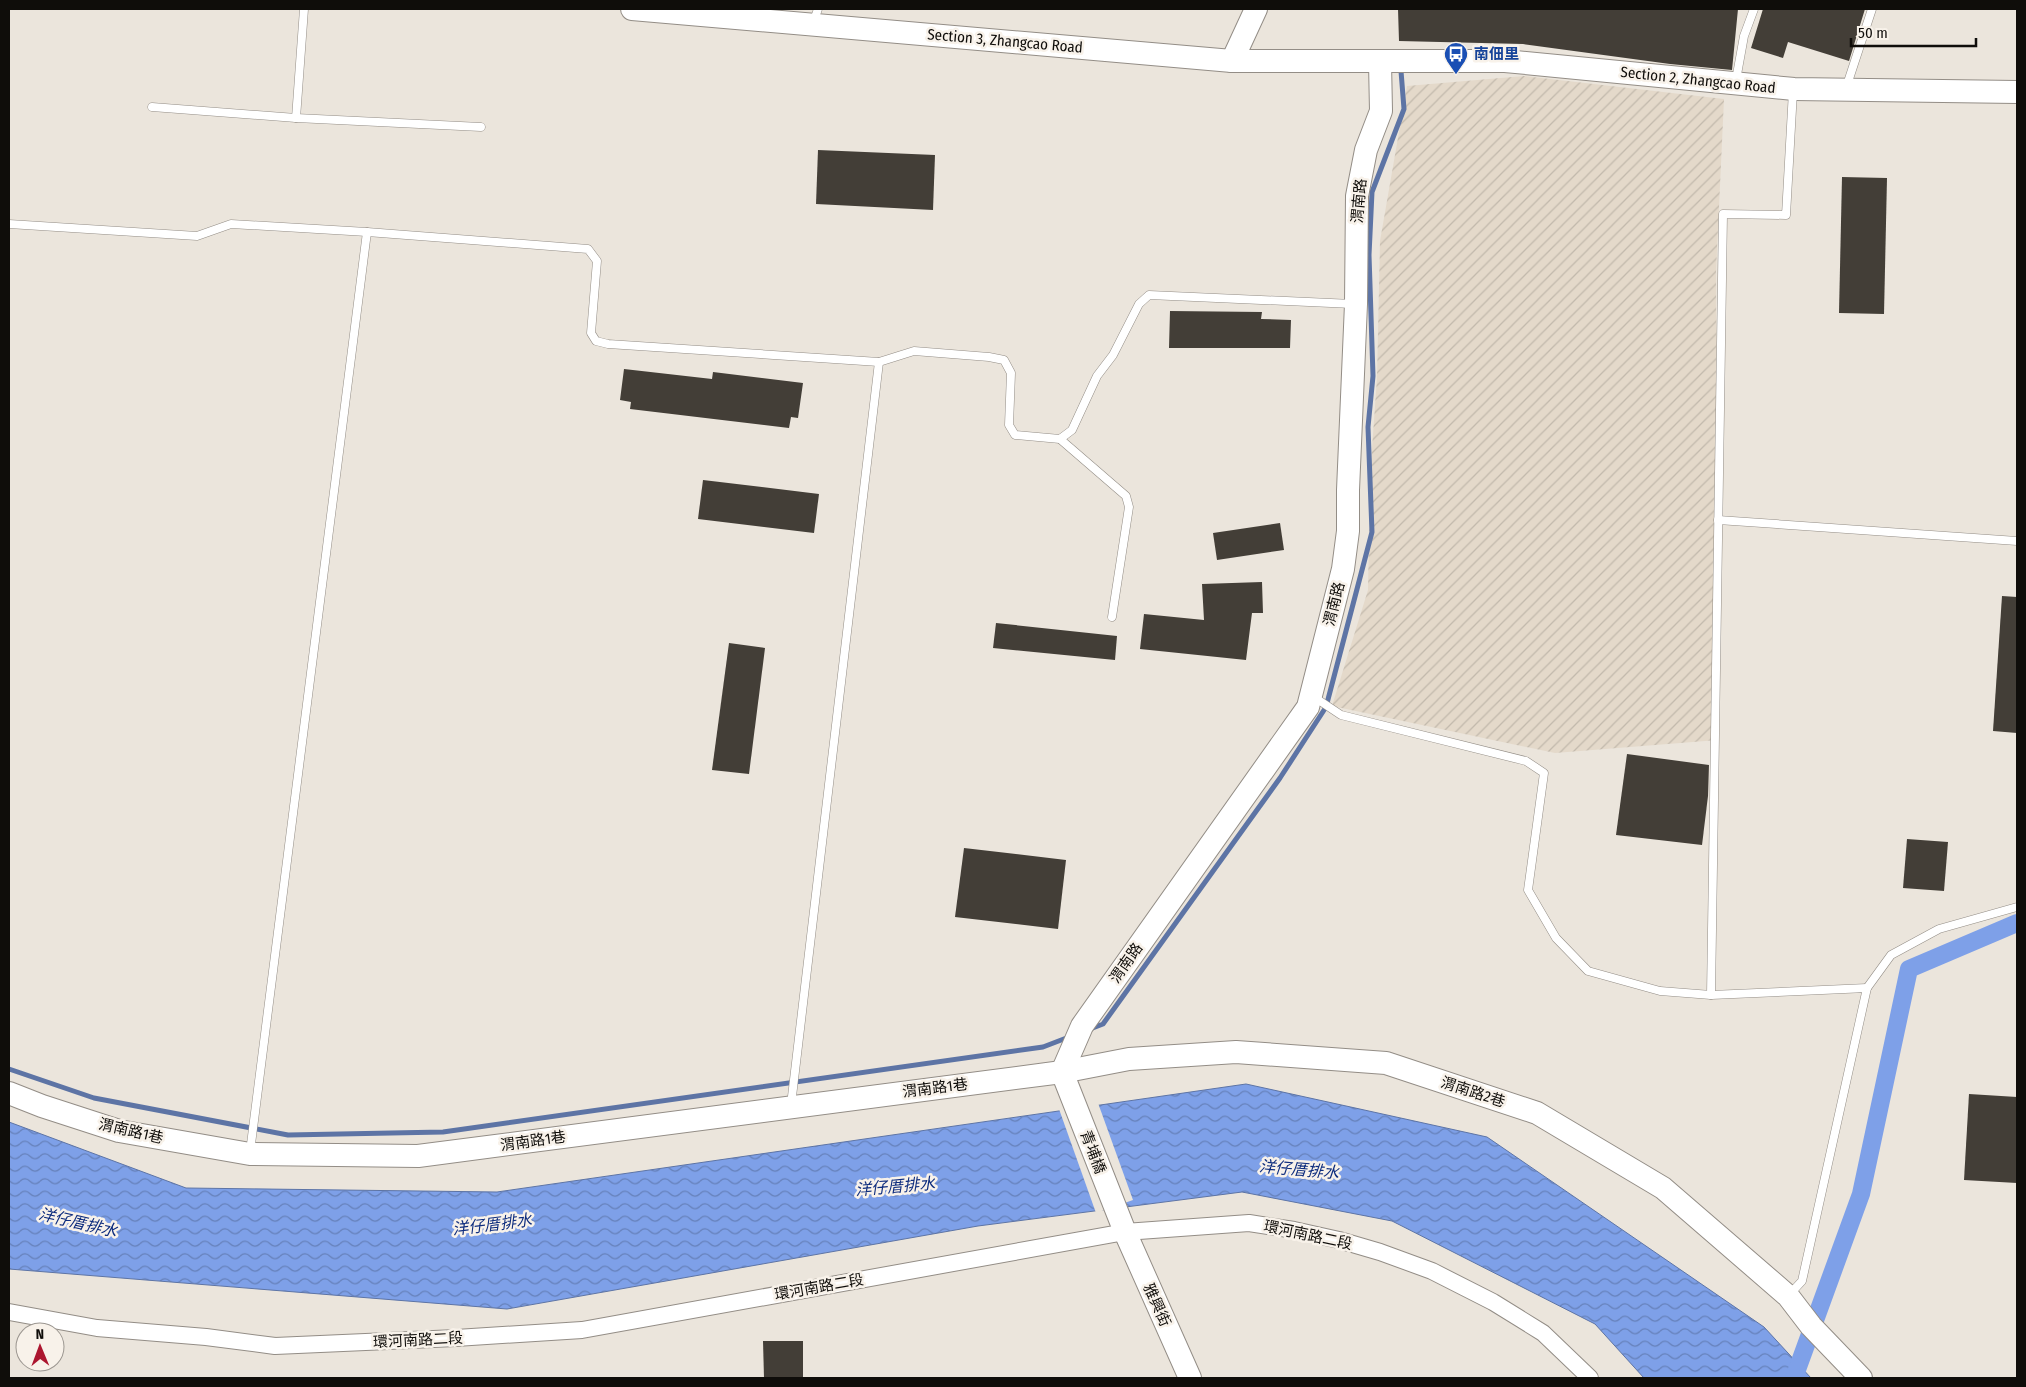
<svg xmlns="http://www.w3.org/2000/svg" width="2026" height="1387" font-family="'Fira Sans Condensed','Noto Sans TC',sans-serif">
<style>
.industrial{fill:url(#industrial-furrows)}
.water{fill:url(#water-waves);stroke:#5d74a5}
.pier{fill:#ebe5dc}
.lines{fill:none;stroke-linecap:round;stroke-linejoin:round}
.stream{stroke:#5d74a5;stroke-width:5}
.canal{stroke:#7ea0e8;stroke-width:18}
.building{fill:#433e37}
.lane-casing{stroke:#938d86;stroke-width:9}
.street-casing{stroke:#938d86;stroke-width:18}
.secondary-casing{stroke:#938d86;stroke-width:24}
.lane{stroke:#fff;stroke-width:8}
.street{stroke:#fff;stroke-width:16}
.secondary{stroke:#fff;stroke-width:22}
.labels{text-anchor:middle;stroke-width:5;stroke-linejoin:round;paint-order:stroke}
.street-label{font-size:15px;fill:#0f0d0a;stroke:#f8f2ea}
.transit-label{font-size:15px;font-weight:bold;fill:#164399;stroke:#f8f2ea;text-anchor:start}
.water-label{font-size:16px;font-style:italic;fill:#0e2d7e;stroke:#f8f2ea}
</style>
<defs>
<pattern id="industrial-furrows" width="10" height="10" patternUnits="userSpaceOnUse" patternTransform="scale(1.25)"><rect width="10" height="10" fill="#e4d9ca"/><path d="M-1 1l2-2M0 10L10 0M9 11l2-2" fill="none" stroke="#c2b9ac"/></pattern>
<pattern id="water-waves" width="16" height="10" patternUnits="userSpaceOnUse" patternTransform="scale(1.25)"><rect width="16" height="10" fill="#7ea0e8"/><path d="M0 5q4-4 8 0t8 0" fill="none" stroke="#6681ba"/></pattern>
</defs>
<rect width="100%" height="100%" fill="#ebe5dc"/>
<path class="industrial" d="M 1524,76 L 1724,99 L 1716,272 L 1718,740 L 1555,753 L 1332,706 L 1368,590 L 1370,477 L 1377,378 L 1380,241 L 1407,86 Z"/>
<path class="water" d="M 1246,1084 L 1487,1137 L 1764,1327 L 1811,1378 L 1644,1378 L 1595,1324 L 1392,1221 L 1242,1192 L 978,1226 L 507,1309 L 9,1269 L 9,1122 L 186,1188 L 497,1192 Z"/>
<path class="pier" d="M 1098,1103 L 1133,1200 L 1096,1213 L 1059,1109 Z"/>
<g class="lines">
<g class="stream">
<path d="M 1090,1029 L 1103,1024 L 1280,778 L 1326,707 L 1372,532 L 1368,427 L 1373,376 L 1369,255 L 1372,192 L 1404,109 L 1401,71"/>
<path d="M 9,1069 L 94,1098 L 288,1135 L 443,1132 L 1043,1047 L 1069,1037"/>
</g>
<path class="canal" d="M 1794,1378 L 1861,1194 L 1909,969 L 2017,923"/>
</g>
<g class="building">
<path d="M 1398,9 L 1738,9 L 1732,70 L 1670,64 L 1523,44 L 1399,41 Z"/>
<path d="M 1763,9 L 1865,9 L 1849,61 L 1788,42 L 1783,58 L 1751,48 Z"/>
<path d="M 818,150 L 935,155 L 933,210 L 816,204 Z"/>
<path d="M 1842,177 L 1887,178 L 1884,314 L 1839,313 Z"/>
<path d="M 1170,311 L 1262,312 L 1261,319 L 1291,320 L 1290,348 L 1169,348 Z"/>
<path d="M 624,369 L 712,379 L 713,372 L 803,383 L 798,418 L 791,417 L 789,428 L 630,409 L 631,402 L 620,400 Z"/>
<path d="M 703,480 L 819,494 L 814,533 L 698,519 Z"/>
<path d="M 1280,523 L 1284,550 L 1217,560 L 1213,533 Z"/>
<path d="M 1262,582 L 1263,613 L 1252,613 L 1246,660 L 1140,649 L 1144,614 L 1204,620 L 1202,584 Z"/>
<path d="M 2002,596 L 2017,597 L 2017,733 L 1993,731 Z"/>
<path d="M 996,623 L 1117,636 L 1115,660 L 993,648 Z"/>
<path d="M 729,643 L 765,648 L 749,774 L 712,770 Z"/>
<path d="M 1627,754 L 1709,765 L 1708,796 L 1702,845 L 1616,835 Z"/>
<path d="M 1907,839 L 1948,842 L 1944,891 L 1903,888 Z"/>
<path d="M 964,848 L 1066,860 L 1058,929 L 955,917 Z"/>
<path d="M 1969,1094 L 2017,1097 L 2017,1183 L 1964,1180 Z"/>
<path d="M 763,1341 L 803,1341 L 803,1378 L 764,1378 Z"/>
</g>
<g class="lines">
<g class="lane-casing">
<g id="lane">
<path d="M 813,23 L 818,9"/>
<path d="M 1736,80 L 1744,36 L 1754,9"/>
<path d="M 1846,88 L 1872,9"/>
<path d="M 152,107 L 296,118 L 481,127"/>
<path d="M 296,118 L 304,9"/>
<path d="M 9,224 L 197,236 L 231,224 L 367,232 L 588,249 L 597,261 L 591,333 L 596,341 L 608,344 L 879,362 L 914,351 L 989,357 L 1004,360 L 1011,373 L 1009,425 L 1015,435 L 1060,439 L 1072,430 L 1097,376 L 1113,355 L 1139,304 L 1149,295 L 1353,304"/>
<path d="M 1060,439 L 1126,496 L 1129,507 L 1112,617"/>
<path d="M 1718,520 L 2017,541"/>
<path d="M 1314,697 L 1341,715 L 1526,761 L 1544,773 L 1528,890 L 1556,938 L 1588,971 L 1660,991 L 1711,995"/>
<path d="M 1867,988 L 1891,955 L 1939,929 L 2017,907"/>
<path d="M 791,1105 L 879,362"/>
<path d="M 250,1152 L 367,232"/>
<path d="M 1789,1295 L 1802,1281 L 1867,988 L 1711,995 L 1723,214 L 1786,215 L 1793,91"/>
</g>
</g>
<g class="street-casing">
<path id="street" d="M 9,1312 L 97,1328 L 206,1337 L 275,1346 L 456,1338 L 582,1330 L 1125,1232 L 1249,1223 L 1294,1230 L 1339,1240 L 1380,1252 L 1432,1271 L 1493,1302 L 1543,1333 L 1590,1378"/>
</g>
<g class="secondary-casing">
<g id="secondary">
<path d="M 632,9 L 1232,61 L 1505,61 L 1794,89 L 2017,92"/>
<path d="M 1232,61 L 1256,9"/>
<path d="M 1062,1072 L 1082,1026 L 1308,707 L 1343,569 L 1348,531 L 1348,490 L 1356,304 L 1357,196 L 1366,150 L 1381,111 L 1380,62"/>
<path d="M 1062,1072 L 1125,1232 L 1190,1378"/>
<path d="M 9,1093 L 42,1106 L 119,1131 L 250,1154 L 418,1156 L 1062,1072 L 1129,1059 L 1236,1052 L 1386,1063 L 1537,1113 L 1663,1188 L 1788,1296 L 1811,1326 L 1861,1378"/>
</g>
</g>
<use href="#lane" class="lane"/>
<use href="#street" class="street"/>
<use href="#secondary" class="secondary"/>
</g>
<defs>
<g id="bus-pin" transform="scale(1.25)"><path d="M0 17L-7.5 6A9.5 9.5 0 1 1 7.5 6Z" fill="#1a4fb4" stroke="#f8f2ea"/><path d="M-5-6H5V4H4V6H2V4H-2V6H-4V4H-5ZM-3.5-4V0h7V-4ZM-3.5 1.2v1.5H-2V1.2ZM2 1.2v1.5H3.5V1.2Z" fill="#fff"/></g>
</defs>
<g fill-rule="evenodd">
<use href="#bus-pin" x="1456" y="54"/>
</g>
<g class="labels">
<g class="street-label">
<text transform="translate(1005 41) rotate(5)" y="5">Section 3, Zhangcao Road</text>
<text transform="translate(1698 80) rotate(6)" y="5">Section 2, Zhangcao Road</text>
<text transform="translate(1359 201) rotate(-85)" y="5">渭南路</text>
<text transform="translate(1334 604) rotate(-76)" y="5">渭南路</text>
<text transform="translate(1126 963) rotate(-55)" y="5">渭南路</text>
<text transform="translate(935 1088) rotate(-7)" y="5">渭南路1巷</text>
<text transform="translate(1473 1092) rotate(18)" y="5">渭南路2巷</text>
<text transform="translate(131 1131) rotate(13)" y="5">渭南路1巷</text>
<text transform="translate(533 1141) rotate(-8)" y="5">渭南路1巷</text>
<text transform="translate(1093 1152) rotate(69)" y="5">青埔橋</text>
<text transform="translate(1308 1235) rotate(12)" y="5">環河南路二段</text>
<text transform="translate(819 1287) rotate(-10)" y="5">環河南路二段</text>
<text transform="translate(1157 1305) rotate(66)" y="5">雅興街</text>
<text transform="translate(418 1340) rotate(-3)" y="5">環河南路二段</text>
</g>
<g class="transit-label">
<text x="1474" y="59">南佃里</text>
</g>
<g class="water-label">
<text transform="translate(1299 1169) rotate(5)" y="6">洋仔厝排水</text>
<text transform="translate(895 1186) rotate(-5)" y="6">洋仔厝排水</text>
<text transform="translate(78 1222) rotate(13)" y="6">洋仔厝排水</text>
<text transform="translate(492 1224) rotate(-7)" y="6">洋仔厝排水</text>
</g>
</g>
<rect width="2026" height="1387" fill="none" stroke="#0f0d0a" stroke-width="20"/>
<g transform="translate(40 1347) rotate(359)"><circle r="24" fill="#f8f2ea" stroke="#9b9690"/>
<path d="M0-4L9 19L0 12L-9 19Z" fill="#ac162f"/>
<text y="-8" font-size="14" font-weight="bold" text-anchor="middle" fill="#0f0d0a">N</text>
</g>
<path d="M1851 38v8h125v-8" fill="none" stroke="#0f0d0a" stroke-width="2.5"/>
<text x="1858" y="38" font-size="15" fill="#0f0d0a" stroke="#f8f2ea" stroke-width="4" paint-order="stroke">50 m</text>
</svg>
